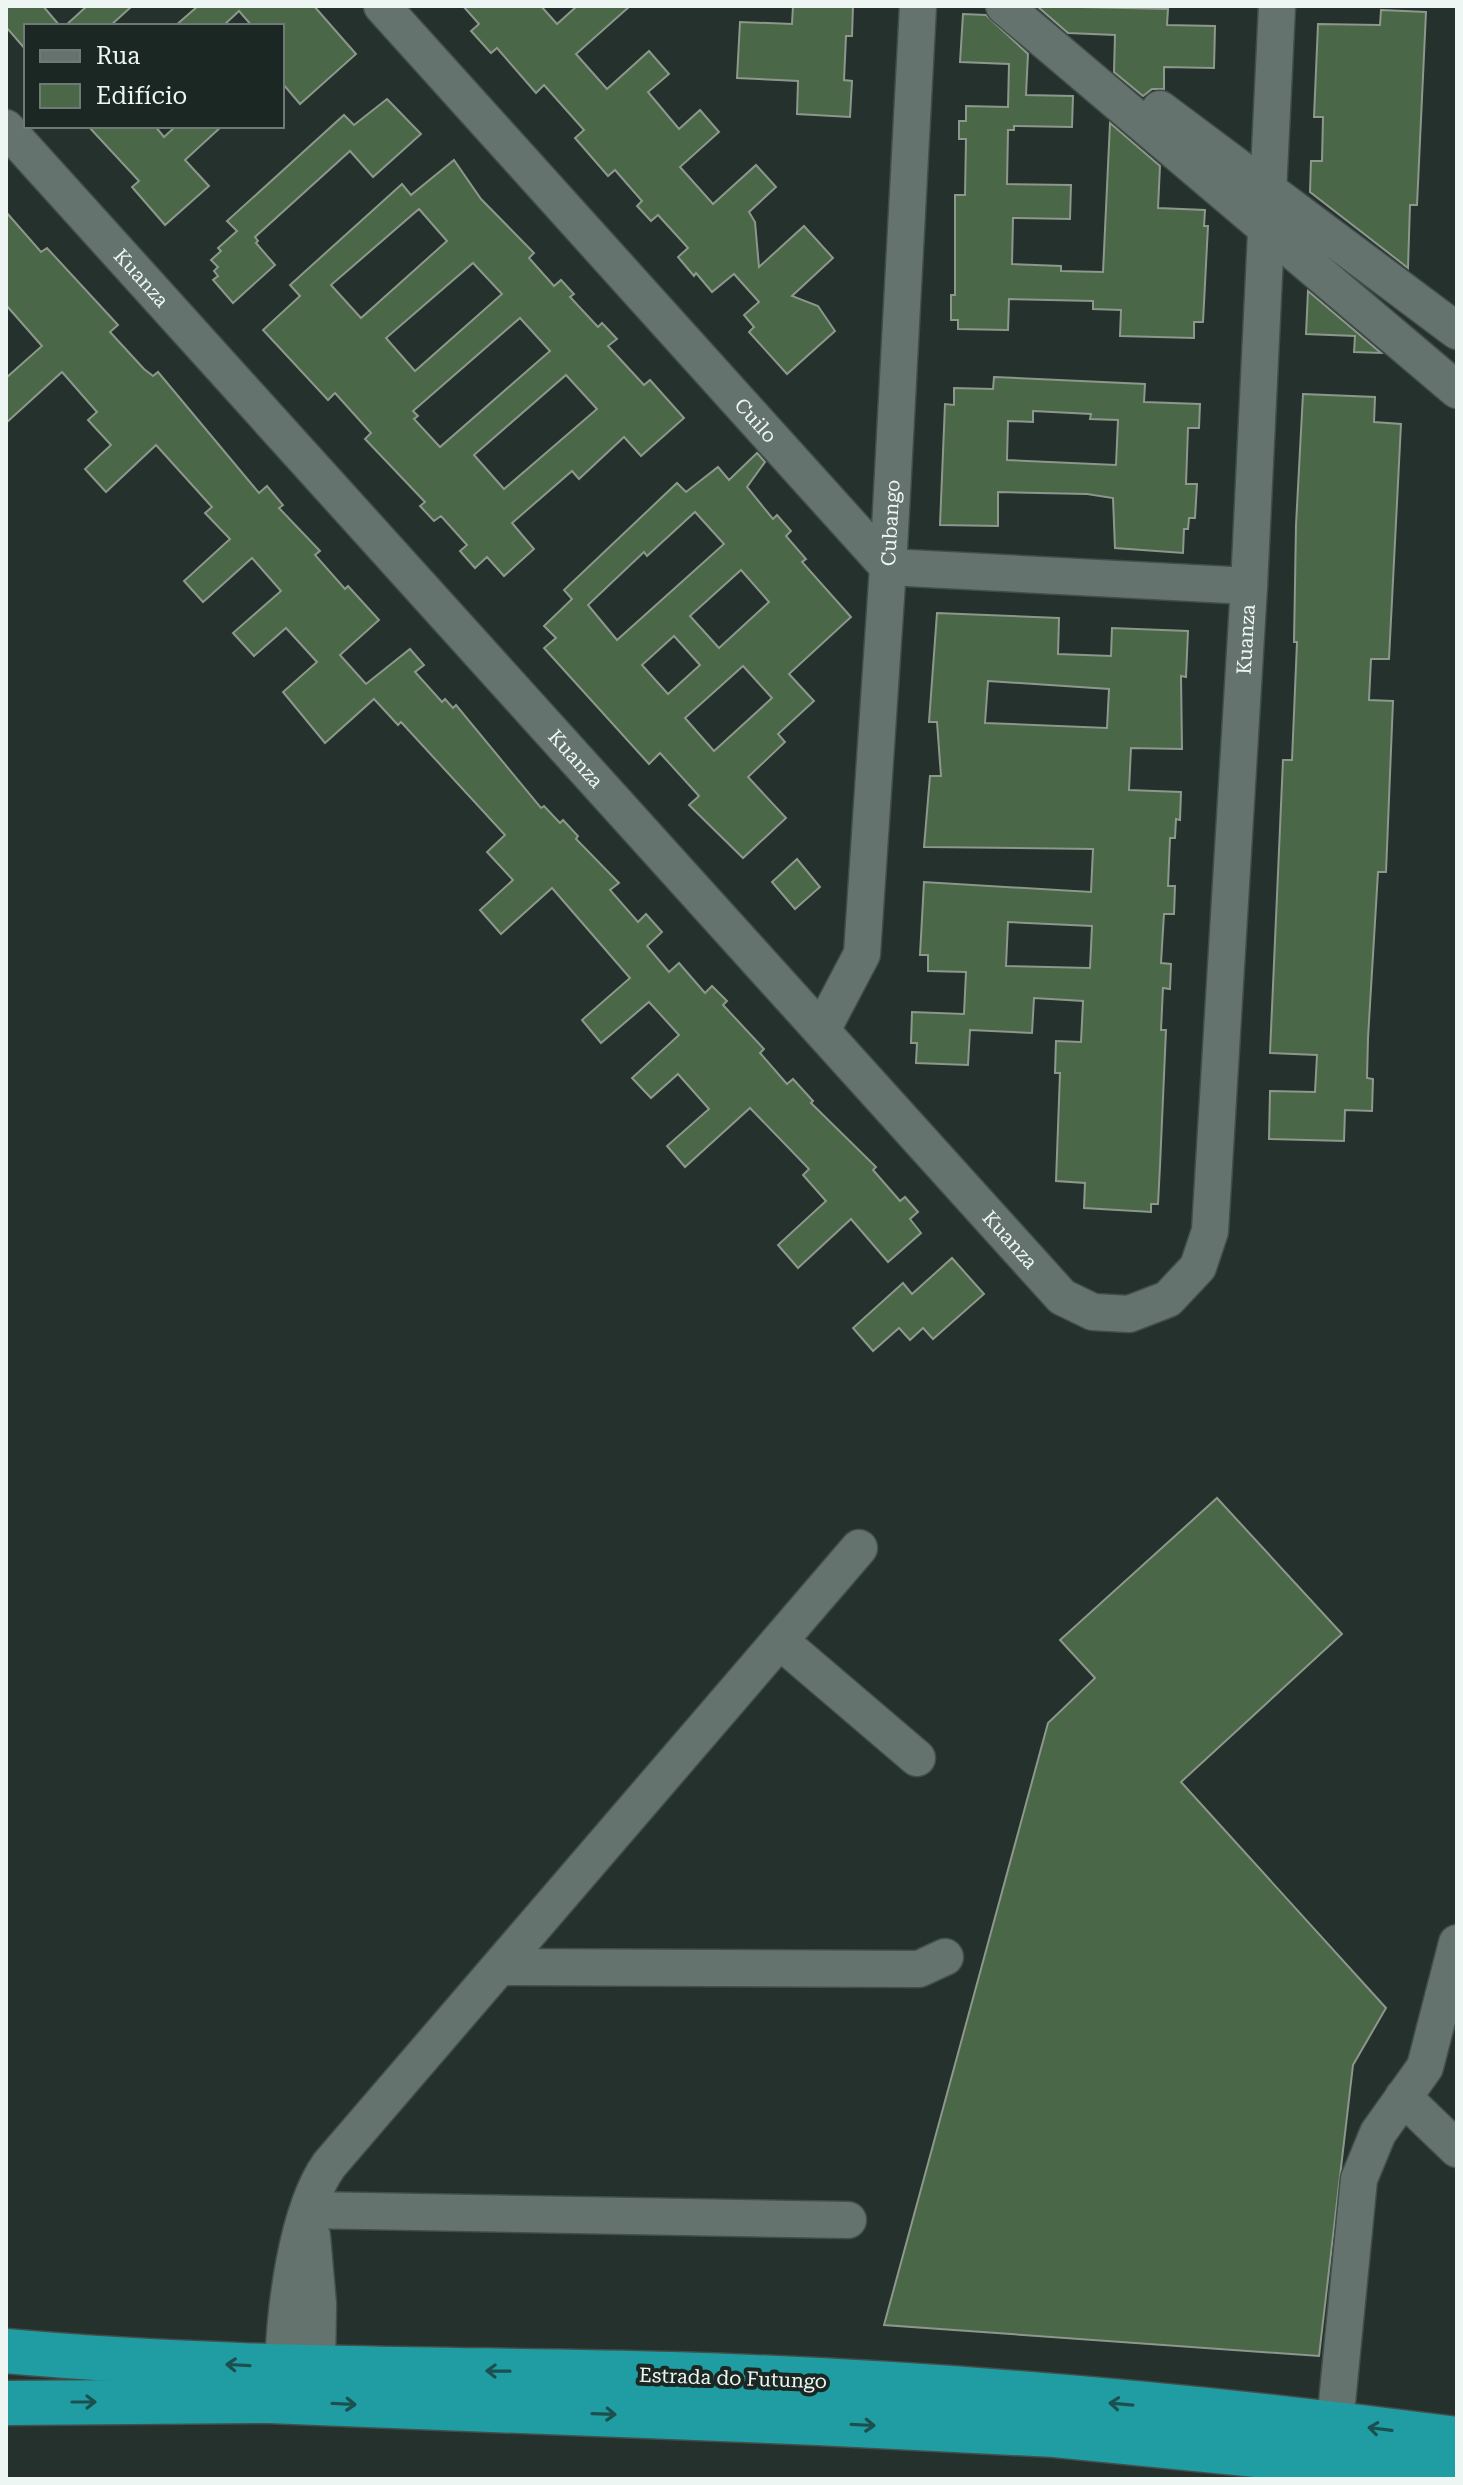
<svg xmlns="http://www.w3.org/2000/svg" width="1463" height="2485" font-family="'Roboto Serif',serif">
<style>
.building{fill:#4a6848;stroke:#8d978c;stroke-width:2;fill-rule:evenodd}
.lines{fill:none;stroke-linecap:round;stroke-linejoin:round}
.minor-casing{stroke:#434e4a;stroke-width:39}
.highway-casing{stroke:#434e4a;stroke-width:47}
.minor{stroke:#65736e;stroke-width:36}
.highway{stroke:#1f9da2;stroke-width:44}
.oneway{stroke:#1c504f}
.labels{text-anchor:middle;stroke-width:8;stroke-linejoin:round;paint-order:stroke}
.street-label{font-size:20px;fill:#eef6f3;stroke:#1a2722}
</style>
<rect width="100%" height="100%" fill="#24312c"/>
<g class="building">
<path d="M 6,6 L 43,6 L 60,26 L 26,26 L 26,50 L 6,27 Z"/>
<path d="M 87,6 L 132,6 L 110,26 L 65,26 Z"/>
<path d="M 198,6 L 314,6 L 356,54 L 300,104 L 282,83 L 282,26 L 252,26 L 239,11 L 223,26 L 175,26 Z"/>
<path d="M 463,6 L 541,6 L 557,24 L 577,6 L 630,6 L 576,54 L 607,89 L 649,51 L 669,74 L 648,92 L 679,129 L 700,110 L 719,132 L 680,167 L 713,204 L 756,165 L 776,187 L 749,212 L 755,222 L 759,267 L 804,226 L 833,258 L 792,296 L 818,306 L 835,331 L 787,374 L 749,332 L 754,327 L 744,315 L 759,302 L 734,274 L 712,292 L 696,273 L 694,276 L 678,257 L 688,248 L 658,215 L 651,221 L 637,206 L 642,201 L 615,170 L 608,176 L 575,138 L 584,130 L 544,85 L 536,93 L 497,48 L 491,53 L 471,31 L 479,24 Z"/>
<path d="M 793,6 L 853,6 L 852,36 L 846,36 L 844,80 L 852,81 L 850,117 L 797,114 L 798,81 L 737,78 L 740,22 L 792,24 Z"/>
<path d="M 1037,6 L 1168,9 L 1167,25 L 1215,26 L 1214,68 L 1164,67 L 1164,89 L 1152,89 L 1143,96 L 1114,72 L 1115,35 L 1068,33 Z"/>
<path d="M 1381,10 L 1426,12 L 1417,205 L 1410,205 L 1408,268 L 1310,192 L 1311,161 L 1322,161 L 1323,117 L 1314,117 L 1318,24 L 1380,25 Z"/>
<path d="M 963,14 L 986,15 L 1028,54 L 1026,95 L 1073,96 L 1072,127 L 1014,126 L 1014,130 L 1008,130 L 1007,184 L 1071,185 L 1070,219 L 1013,218 L 1012,264 L 1061,266 L 1061,271 L 1103,272 L 1110,123 L 1160,166 L 1158,208 L 1205,210 L 1204,226 L 1208,226 L 1203,322 L 1194,322 L 1194,338 L 1120,336 L 1121,310 L 1093,309 L 1093,301 L 1009,299 L 1008,330 L 958,329 L 958,320 L 951,320 L 951,295 L 955,295 L 955,195 L 965,195 L 966,139 L 959,139 L 959,121 L 966,121 L 966,106 L 1008,107 L 1009,64 L 960,62 Z"/>
<path d="M 387,99 L 421,134 L 373,177 L 350,151 L 255,237 L 258,241 L 256,243 L 275,265 L 233,303 L 213,280 L 218,276 L 214,271 L 218,267 L 211,260 L 221,251 L 218,248 L 237,231 L 227,221 L 344,115 L 354,125 Z"/>
<path d="M 88,126 L 155,126 L 164,137 L 176,126 L 222,126 L 185,160 L 209,186 L 165,225 L 132,187 L 139,181 Z"/>
<path d="M 454,160 L 481,199 L 534,253 L 529,258 L 554,286 L 561,280 L 574,294 L 570,297 L 598,327 L 602,323 L 617,339 L 608,346 L 644,385 L 650,380 L 684,418 L 641,456 L 624,437 L 579,479 L 572,471 L 512,523 L 534,549 L 504,576 L 487,557 L 475,568 L 460,551 L 467,545 L 441,516 L 434,521 L 420,506 L 425,502 L 365,439 L 371,433 L 335,393 L 328,400 L 263,330 L 300,296 L 290,285 L 402,184 L 411,195 ZM 419,209 L 447,241 L 361,318 L 331,285 ZM 473,263 L 502,294 L 415,371 L 386,338 ZM 520,318 L 550,351 L 440,447 L 414,419 L 418,416 L 413,411 ZM 566,375 L 597,409 L 504,489 L 474,455 Z"/>
<path d="M 6,212 L 41,252 L 47,248 L 118,325 L 110,332 L 144,369 L 153,376 L 158,372 L 259,493 L 267,486 L 283,505 L 279,508 L 320,551 L 315,555 L 345,589 L 348,586 L 379,620 L 340,655 L 366,684 L 410,649 L 424,665 L 415,672 L 442,702 L 445,699 L 453,708 L 456,705 L 541,808 L 544,806 L 560,823 L 563,820 L 578,836 L 576,839 L 619,883 L 610,890 L 638,922 L 646,914 L 662,932 L 647,946 L 669,972 L 679,963 L 705,993 L 712,986 L 727,1001 L 723,1005 L 764,1049 L 760,1053 L 787,1084 L 793,1079 L 813,1101 L 811,1103 L 876,1167 L 873,1170 L 900,1201 L 905,1197 L 918,1212 L 910,1219 L 921,1233 L 888,1262 L 851,1219 L 798,1268 L 778,1245 L 826,1201 L 803,1175 L 809,1169 L 750,1108 L 685,1167 L 667,1146 L 709,1109 L 678,1074 L 651,1098 L 632,1078 L 679,1035 L 649,1002 L 601,1043 L 582,1020 L 630,978 L 552,888 L 501,934 L 480,910 L 513,880 L 487,852 L 505,835 L 401,722 L 398,725 L 374,699 L 325,743 L 283,692 L 317,662 L 286,628 L 254,656 L 233,633 L 281,591 L 252,558 L 203,602 L 184,581 L 230,539 L 205,513 L 212,507 L 156,445 L 106,492 L 85,469 L 111,445 L 88,420 L 97,412 L 62,372 L 6,423 L 6,378 L 42,346 L 6,305 Z"/>
<path d="M 1308,291 L 1381,353 L 1354,352 L 1355,336 L 1306,334 Z"/>
<path d="M 994,377 L 1145,384 L 1144,402 L 1200,404 L 1199,428 L 1188,428 L 1186,484 L 1197,484 L 1195,518 L 1189,518 L 1188,529 L 1184,529 L 1183,553 L 1115,548 L 1113,498 L 1087,494 L 998,492 L 998,526 L 940,525 L 945,404 L 954,405 L 954,388 L 993,389 ZM 1033,411 L 1091,414 L 1090,419 L 1118,420 L 1116,465 L 1007,460 L 1008,421 L 1033,422 Z"/>
<path d="M 1303,394 L 1375,397 L 1374,422 L 1401,424 L 1389,659 L 1371,659 L 1369,700 L 1393,701 L 1386,872 L 1378,872 L 1368,1038 L 1367,1078 L 1373,1079 L 1372,1111 L 1345,1110 L 1344,1141 L 1269,1139 L 1270,1091 L 1315,1092 L 1317,1055 L 1270,1053 L 1283,760 L 1292,760 L 1297,642 L 1294,642 L 1296,525 Z"/>
<path d="M 757,453 L 765,462 L 747,487 L 773,519 L 777,515 L 791,531 L 786,536 L 806,559 L 802,562 L 851,617 L 789,674 L 814,701 L 778,734 L 785,742 L 748,777 L 786,818 L 743,858 L 689,805 L 699,796 L 660,753 L 649,764 L 544,648 L 556,638 L 544,626 L 572,599 L 564,590 L 677,483 L 686,492 L 718,467 L 729,480 ZM 695,512 L 724,544 L 617,640 L 588,605 L 644,552 L 647,556 ZM 741,570 L 769,602 L 719,648 L 690,616 ZM 674,636 L 700,665 L 668,694 L 642,665 ZM 743,666 L 772,698 L 714,751 L 685,718 Z"/>
<path d="M 937,613 L 1059,618 L 1058,654 L 1111,656 L 1112,628 L 1188,631 L 1186,677 L 1181,676 L 1182,749 L 1131,748 L 1129,790 L 1181,792 L 1180,820 L 1176,819 L 1175,838 L 1170,838 L 1168,886 L 1175,886 L 1174,914 L 1164,914 L 1161,963 L 1171,964 L 1170,989 L 1163,988 L 1161,1030 L 1166,1030 L 1160,1166 L 1158,1204 L 1151,1204 L 1151,1212 L 1084,1208 L 1085,1183 L 1056,1181 L 1060,1073 L 1055,1073 L 1056,1041 L 1081,1042 L 1083,1001 L 1034,998 L 1032,1033 L 970,1030 L 968,1065 L 916,1063 L 917,1043 L 911,1043 L 912,1012 L 964,1014 L 966,972 L 928,971 L 928,955 L 920,955 L 924,882 L 1091,892 L 1093,849 L 924,847 L 930,776 L 941,776 L 937,722 L 929,722 ZM 988,681 L 1109,689 L 1107,728 L 985,723 ZM 1008,922 L 1092,926 L 1090,968 L 1006,966 Z"/>
<path d="M 797,859 L 820,887 L 795,909 L 772,882 Z"/>
<path d="M 952,1258 L 984,1294 L 933,1339 L 923,1328 L 910,1340 L 899,1328 L 873,1351 L 853,1328 L 903,1283 L 912,1294 Z"/>
<path d="M 1217,1498 L 1342,1634 L 1181,1782 L 1386,2008 L 1353,2065 L 1319,2356 L 884,2325 L 1048,1723 L 1095,1678 L 1060,1640 Z"/>
</g>
<g class="lines">
<g class="minor-casing">
<g id="minor">
<path id="s1" d="M 382,6 L 888,567 L 1249,586"/>
<path d="M 1004,6 L 1457,390"/>
<path d="M 1160,109 L 1457,331"/>
<path id="s2" d="M 6,128 L 1062,1297 L 1093,1312 L 1129,1314 L 1168,1299 L 1198,1267 L 1210,1231 L 1249,586 L 1277,6"/>
<path id="s3" d="M 822,1030 L 862,954 L 888,567 L 918,6"/>
<path d="M 780,1641 L 917,1758"/>
<path d="M 500,1967 L 919,1969 L 945,1957"/>
<path d="M 1403,2097 L 1457,2149"/>
<path d="M 309,2210 L 848,2220"/>
<path d="M 312,2236 L 318,2304 L 317,2368"/>
<path d="M 283,2367 C 285,2310 296,2212 329,2165 L 859,1548"/>
<path d="M 1335,2423 L 1359,2179 L 1378,2133 L 1425,2067 L 1457,1943"/>
</g>
</g>
<g class="highway-casing">
<g id="highway">
<path d="M 6,2351 C 227,2371 449,2368 671,2374 C 933,2382 1197,2405 1457,2439"/>
<path d="M 6,2403 L 269,2401 L 818,2423 L 1055,2435 L 1457,2475"/>
</g>
</g>
<use href="#minor" class="minor"/>
<use href="#highway" class="highway"/>
</g>
<defs><path id="oneway-shaft" d="M-6 0H5M1.5-3L5.5 0L1.5 3" fill="none" stroke-width="1.6" stroke-linecap="round" stroke-linejoin="round" transform="scale(2)"/></defs>
<g class="oneway">
<use href="#oneway-shaft" transform="translate(238 2365) rotate(-177)"/>
<use href="#oneway-shaft" transform="translate(498 2371) rotate(-179)"/>
<use href="#oneway-shaft" transform="translate(84 2402)"/>
<use href="#oneway-shaft" transform="translate(344 2404) rotate(3)"/>
<use href="#oneway-shaft" transform="translate(1121 2404) rotate(-175)"/>
<use href="#oneway-shaft" transform="translate(604 2414) rotate(2)"/>
<use href="#oneway-shaft" transform="translate(863 2425) rotate(3)"/>
<use href="#oneway-shaft" transform="translate(1380 2429) rotate(-173)"/>
</g>
<g class="labels">
<g class="street-label">
<text dy="7" stroke="none"><textPath href="#s2" startOffset="202">Kuanza</textPath></text>
<text dy="7" stroke="none"><textPath href="#s1" startOffset="558">Cuilo</textPath></text>
<text dy="7" stroke="none"><textPath href="#s3" startOffset="518">Cubango</textPath></text>
<text dy="7" stroke="none"><textPath href="#s2" startOffset="2362">Kuanza</textPath></text>
<text dy="7" stroke="none"><textPath href="#s2" startOffset="850">Kuanza</textPath></text>
<text dy="7" stroke="none"><textPath href="#s2" startOffset="1498">Kuanza</textPath></text>
<text transform="translate(733 2378) rotate(2)" y="7">Estrada do Futungo</text>
</g>
</g>
<rect width="1463" height="2485" fill="none" stroke="#eef6f3" stroke-width="16"/>
<rect x="24" y="24" width="260" height="104" fill="#1a2722" stroke="#6f7a76" stroke-width="2"/>
<rect x="40" y="50" width="40" height="12" fill="#65736e" stroke="#6f7a76" stroke-width="2"/>
<text x="96" y="64" font-size="24" fill="#eef6f3">Rua</text>
<rect x="40" y="84" width="40" height="24" fill="#4a6848" stroke="#6f7a76" stroke-width="2"/>
<text x="96" y="104" font-size="24" fill="#eef6f3">Edifício</text>
</svg>
